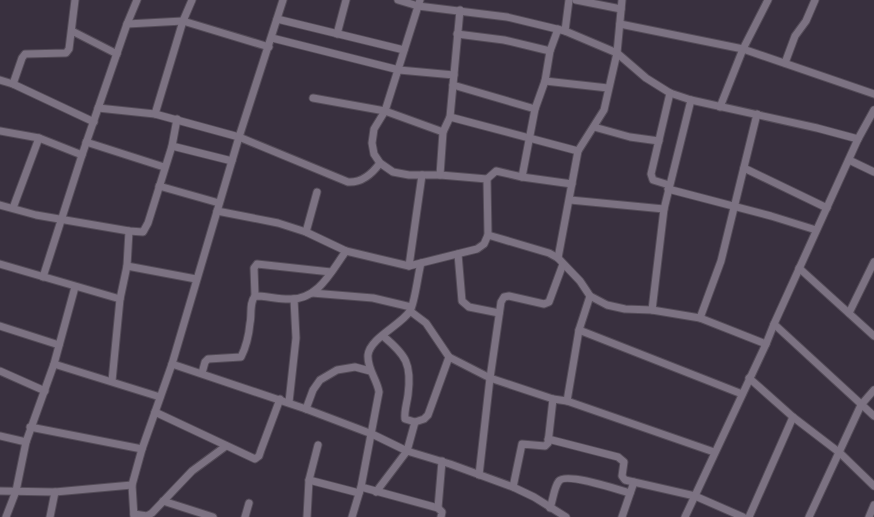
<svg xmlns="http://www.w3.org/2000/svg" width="874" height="517" font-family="'Open Sans',sans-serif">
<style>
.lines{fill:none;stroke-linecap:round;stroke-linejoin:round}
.minor-casing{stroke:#544c58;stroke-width:9}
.minor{stroke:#7c7282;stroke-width:7}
</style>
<rect width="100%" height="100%" fill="#39303f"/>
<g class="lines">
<g class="minor-casing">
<g id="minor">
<path d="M 398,0 L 418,6 L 507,17 L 565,31 L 617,53 L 646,78 L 670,93 L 691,100 L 817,128 L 858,139"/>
<path d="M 420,0 L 385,111 L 374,129 L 372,143 L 374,154 L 380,163 L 393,172 L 409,175 L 440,175 L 487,179"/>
<path d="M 576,0 L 621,9"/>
<path d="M 277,19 L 404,50"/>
<path d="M 127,24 L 183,21 L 269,47"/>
<path d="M 620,24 L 743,49 L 874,94"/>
<path d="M 72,31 L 117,54"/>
<path d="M 565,31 L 569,0"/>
<path d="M 337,34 L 346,0"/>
<path d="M 457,34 L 504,40 L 550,51"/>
<path d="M 272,38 L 399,70 L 454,75"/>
<path d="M 785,63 L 795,36 L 806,21 L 815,0"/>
<path d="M 0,80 L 13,84 L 94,122"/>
<path d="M 545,81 L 608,88"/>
<path d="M 13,84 L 22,58 L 25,54 L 66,53 L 69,49 L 75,0"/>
<path d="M 453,85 L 535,109"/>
<path d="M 313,98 L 385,111 L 443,132"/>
<path d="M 720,107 L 743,49 L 768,0"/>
<path d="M 98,108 L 155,114 L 239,137 L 348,182 C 362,183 372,174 380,163"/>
<path d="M 155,114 L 183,21 L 192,0"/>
<path d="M 450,117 L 578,151"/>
<path d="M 594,127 L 630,137 L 659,141"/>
<path d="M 0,131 L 39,138 L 82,155"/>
<path d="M 86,142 L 164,167"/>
<path d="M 172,146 L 232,161"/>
<path d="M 849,160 L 874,172"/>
<path d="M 744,168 L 827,208"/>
<path d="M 440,175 L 443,132 L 450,117 L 460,10"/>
<path d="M 522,177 L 572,184"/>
<path d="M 669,185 L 653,180 L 651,174 L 670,93"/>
<path d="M 159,186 L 219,203"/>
<path d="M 668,189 L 771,216 L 816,230"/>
<path d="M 570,200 L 664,209"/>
<path d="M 0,205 L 36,215 L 129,231 L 143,232 L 148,223 L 172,146 L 177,119"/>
<path d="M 13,208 L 39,138"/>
<path d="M 217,211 L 278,223 L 306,232 L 346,251 L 409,266 L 477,249 L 484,244 L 488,235 L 487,179 L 496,171 L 522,177 L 535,109 L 545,81 L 550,51 L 558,29"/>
<path d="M 306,232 L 317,192"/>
<path d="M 488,235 L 549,253 L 558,258 L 580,281 L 590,296 L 607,305 L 625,309 L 652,310 L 700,318 L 766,344"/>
<path d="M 458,254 L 462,301 L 469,307 L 499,313"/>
<path d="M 558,258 L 578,151 L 604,110 L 617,53 L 622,0"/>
<path d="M 0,264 L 120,299"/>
<path d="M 127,266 L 196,279"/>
<path d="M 409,266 L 422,175"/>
<path d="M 799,268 L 874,336"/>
<path d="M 43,277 L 82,155 L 127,24 L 137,0"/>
<path d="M 312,293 L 373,298 L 411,307"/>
<path d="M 255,296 L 254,268 L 257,264 L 331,272"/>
<path d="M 652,310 L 664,209 L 691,100"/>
<path d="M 410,311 L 426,323 L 449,357 L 490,378 L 553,399 L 567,401 L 714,452"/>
<path d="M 849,313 L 874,262"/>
<path d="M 700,318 L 721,261 L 757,114"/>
<path d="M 774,324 L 874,416"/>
<path d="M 0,326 L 59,345"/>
<path d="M 579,330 L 742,394"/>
<path d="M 383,336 C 406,355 412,364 408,395 C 407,403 404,411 405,419 L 415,422"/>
<path d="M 54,364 L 160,397"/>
<path d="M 172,364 L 306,409 L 372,434 L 407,451 L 450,464 L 513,487 L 534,497 L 566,517"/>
<path d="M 0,371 L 45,391"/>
<path d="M 202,373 L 205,362 L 208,359 L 241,357 C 246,347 249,334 250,323 C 252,315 249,303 255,296 C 266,296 277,299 289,299 C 318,300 331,272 346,251"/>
<path d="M 749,378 L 793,417 L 840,453 L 874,486"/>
<path d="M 112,381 L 120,299 L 127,266 L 129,231"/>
<path d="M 567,401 L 579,330 L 590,296"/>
<path d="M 289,402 L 296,338 L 294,299"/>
<path d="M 306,409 L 313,390 L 320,380 L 337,370 L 355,367 L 370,371"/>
<path d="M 155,412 L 255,459 L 259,456 L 261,450 L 280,399"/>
<path d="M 30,427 L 142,449"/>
<path d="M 0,436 L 26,442"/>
<path d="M 548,439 L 618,457 L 624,462 L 622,476 L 625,480 L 695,496 L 743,517"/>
<path d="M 479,475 L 490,378 L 501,302 L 504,297 L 509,296 L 544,304 L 549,302 L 563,264"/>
<path d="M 309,480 L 359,493"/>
<path d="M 361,487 L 438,508 L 442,512 L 441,517"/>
<path d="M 513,487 L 522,444 L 545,446 L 548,443 L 553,399"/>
<path d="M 0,491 L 55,492 L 132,485"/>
<path d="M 376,492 L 407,451 L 415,422 L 424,419 L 428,415 L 449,357"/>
<path d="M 163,501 L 213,517"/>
<path d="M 438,508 L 442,461"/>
<path d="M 550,508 C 553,500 554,487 559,481 C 566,472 619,490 630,493"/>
<path d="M 134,514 L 147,516 L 152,513 L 192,471 L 226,446"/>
<path d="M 6,517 L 16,491 L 26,442 L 54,364 L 75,287"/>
<path d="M 50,517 L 55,492"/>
<path d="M 134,517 L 132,485 L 142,449 L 172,364 L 239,137 L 283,0"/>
<path d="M 245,517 L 249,503"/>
<path d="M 307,517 L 309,480 L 318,445"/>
<path d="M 352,517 L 361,487 L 379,392 C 377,379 367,369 368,355 C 370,338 401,325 410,311 C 415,302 418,274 421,263"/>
<path d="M 622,517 L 634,482"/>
<path d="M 685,517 L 766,344 L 774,324 L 858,139 L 874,110"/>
<path d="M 749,517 L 793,417"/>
<path d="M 809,517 L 861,405 L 874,390"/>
<path d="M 869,517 L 874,505"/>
</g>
</g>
<use href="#minor" class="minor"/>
</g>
</svg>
